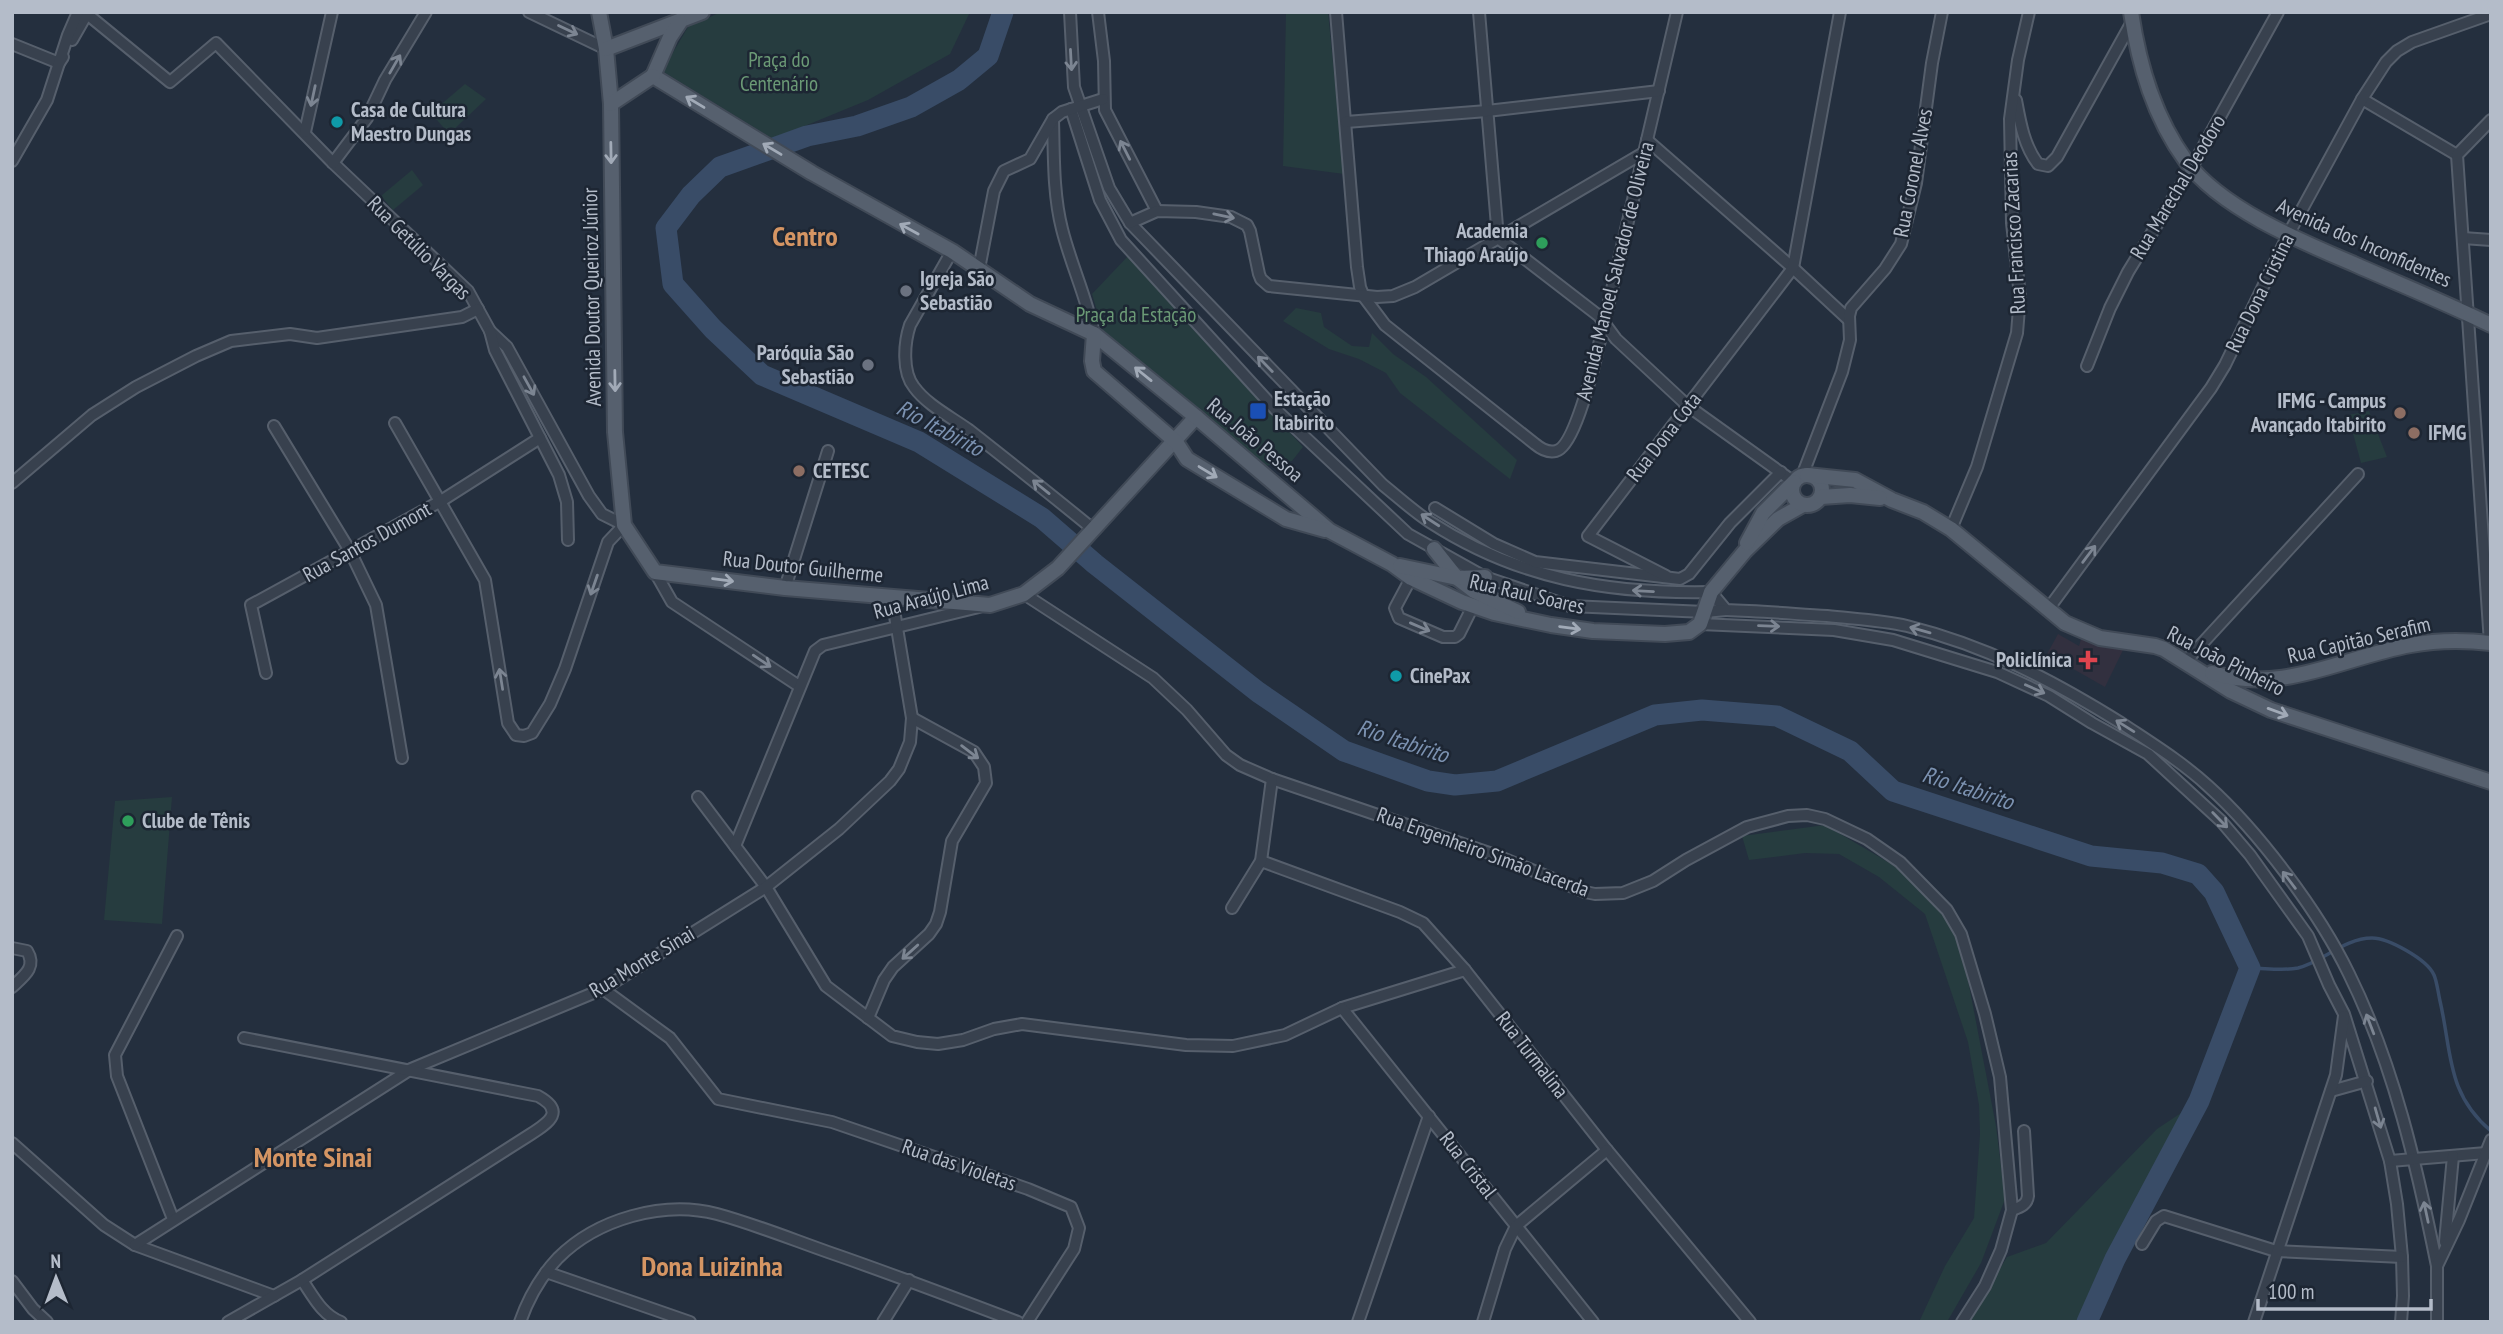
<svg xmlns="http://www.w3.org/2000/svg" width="2503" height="1334" font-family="'PT Sans Narrow',sans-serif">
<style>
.medical{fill:#32303f}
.green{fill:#263c3f}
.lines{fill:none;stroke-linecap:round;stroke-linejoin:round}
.stream{stroke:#394c67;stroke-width:3.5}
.river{stroke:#394c67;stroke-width:21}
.minor-casing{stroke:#565f6c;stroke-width:14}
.major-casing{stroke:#414a57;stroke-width:18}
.minor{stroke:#38414e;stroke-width:10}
.major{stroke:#56606e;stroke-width:14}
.oneway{stroke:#7c8592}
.oneway2{stroke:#a1aab7}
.culture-dot{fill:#0f9aa8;stroke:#1d2633;stroke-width:2.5}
.leisure-dot{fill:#2e9e5b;stroke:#1d2633;stroke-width:2.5}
.worship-dot{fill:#6b7280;stroke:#1d2633;stroke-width:2.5}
.transit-dot{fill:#1a4fb4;stroke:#1d2633;stroke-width:2.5}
.education-dot{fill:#8d6e63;stroke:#1d2633;stroke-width:2.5}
.health-dot{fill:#e0444e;stroke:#1d2633;stroke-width:2.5}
.labels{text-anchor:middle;stroke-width:5;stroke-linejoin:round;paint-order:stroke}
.park-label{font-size:21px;fill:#6b9a76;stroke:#1d2633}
.poi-label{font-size:21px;font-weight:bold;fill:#b4bcc9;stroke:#1d2633;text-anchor:start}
.street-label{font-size:21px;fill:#b4bcc9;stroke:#1d2633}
.water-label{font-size:23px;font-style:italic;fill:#7c92b1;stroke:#1d2633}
.district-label{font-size:28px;font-weight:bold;fill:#d59563;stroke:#1d2633}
</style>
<rect width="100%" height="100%" fill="#242f3e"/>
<path class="medical" d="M 2058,634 L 2079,646 L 2081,639 L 2124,648 L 2105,687 L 2047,654 Z"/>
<g class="green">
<path d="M 721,12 L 970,12 L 950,54 L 868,100 L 773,139 L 662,71 L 688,27 Z"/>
<path d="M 1286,12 L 1328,12 L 1344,174 L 1283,166 Z"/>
<path d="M 465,84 L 486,99 L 449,134 L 431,113 Z"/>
<path d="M 412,170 L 423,185 L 393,210 L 381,196 Z"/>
<path d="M 1129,255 L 1303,447 L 1292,461 L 1266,466 L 1104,335 L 1092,294 Z"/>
<path d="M 1296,308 L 1321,313 L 1324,327 L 1352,346 L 1369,347 L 1372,333 L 1393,354 L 1426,377 L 1517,460 L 1510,479 L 1400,393 L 1386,373 L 1359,359 L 1329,349 L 1283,321 Z"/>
<path d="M 2369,411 L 2387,457 L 2361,463 L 2348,415 Z"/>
<path d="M 172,797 L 162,924 L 104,920 L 115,801 Z"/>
<path d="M 1825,825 L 1893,865 L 1920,887 L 1944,911 L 1962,949 L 1996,1126 L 2005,1199 L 1981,1263 L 1947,1322 L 1919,1322 L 1945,1266 L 1974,1218 L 1980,1134 L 1979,1105 L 1968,1042 L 1925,914 L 1879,877 L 1839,854 L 1805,853 L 1749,860 L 1742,836 Z"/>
<path d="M 2199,1101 L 2115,1259 L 2087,1322 L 1968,1322 L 2007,1257 L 2046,1243 L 2157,1129 Z"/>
</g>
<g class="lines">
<path class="stream" d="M 2250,968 C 2265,968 2283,971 2298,968 C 2323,962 2344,938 2372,938 C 2388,938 2427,959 2434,975 C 2437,982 2438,992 2440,1001 C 2452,1052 2446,1093 2491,1131"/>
<path class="river" d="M 1003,12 L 988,56 L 959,80 L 911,107 L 857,126 L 807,136 L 720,167 L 691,195 L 666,228 L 673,284 L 713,329 L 762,375 L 919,442 L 1042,518 L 1095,564 L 1258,692 L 1344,751 L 1428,781 L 1455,785 L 1497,781 L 1655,715 L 1702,710 L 1777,716 L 1850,751 L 1893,791 L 2091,856 L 2162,863 L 2198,874 L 2214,892 L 2250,968 L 2199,1101 L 2115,1259 L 2087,1322"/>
<g class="minor-casing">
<g id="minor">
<path d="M 529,12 L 606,49"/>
<path d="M 1070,12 L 1074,87 L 1109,188 L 1130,223 L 1383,485 C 1398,497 1413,511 1430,522 C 1518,579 1608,594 1711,592 L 1726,610 C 1760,611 1794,614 1827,616 C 1854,619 1881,620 1907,626 C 1987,646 2052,680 2121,723 C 2151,743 2182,762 2208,786 C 2259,832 2319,912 2349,974 C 2394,1065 2417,1167 2437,1266"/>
<path d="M 1098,12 L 1104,61 L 1105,110 L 1157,211"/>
<path d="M 1336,12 L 1357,267 L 1360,287 L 1364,297 L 1385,325 L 1535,444 C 1541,449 1548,453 1556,451 C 1573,447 1589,382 1594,366 L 1677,12"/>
<path d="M 1479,12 L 1498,238 L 1599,316 L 1616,339 L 1688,406 L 1794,482"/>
<path d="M 87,14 L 170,82 L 216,43 L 333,163 L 468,291 L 490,331 L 507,347 L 589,496 L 602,514 L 624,525 L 608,542 L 565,669 L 550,704 L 532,733 L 524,736 L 516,735 L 508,723 L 485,580 L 395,423"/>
<path d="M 72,40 L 88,12"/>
<path d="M 12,44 L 59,63 L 63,57"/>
<path d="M 2362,99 L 2457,155"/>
<path d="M 2016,100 C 2020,122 2024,146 2038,164 L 2048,166 L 2057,157 L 2132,22"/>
<path d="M 1071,109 L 1100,200 L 1121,240 L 1275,409 L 1408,534 L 1485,577 L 1570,606 L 1705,612 L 1726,610"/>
<path d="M 1053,119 C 1054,155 1053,194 1062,229 C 1071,265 1087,298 1094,334"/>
<path d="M 1346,122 L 1487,111 L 1659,91"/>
<path d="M 305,132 L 332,12"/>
<path d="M 1647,140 L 1793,268 L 1849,320"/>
<path d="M 12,161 L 47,100 L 68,35 L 78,12"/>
<path d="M 333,163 L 367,118 L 385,80 L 426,12"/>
<path d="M 1130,223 L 1157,211 L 1196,212 L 1231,217 L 1247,225 L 1250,231 L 1259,274 L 1261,279 L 1269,286 L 1377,297 L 1393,296 L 1415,287 L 1645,152"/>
<path d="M 2463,238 L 2491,240"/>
<path d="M 952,251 L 910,325 C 904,343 902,372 914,387 C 927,405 951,417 969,430 C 1011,463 1053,496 1094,530"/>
<path d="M 979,269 L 994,191 L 1004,171 L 1030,159 L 1053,119 L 1062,112 L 1103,99"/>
<path d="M 490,331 L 495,350 L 559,475 L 567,502 L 568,540"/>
<path d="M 2087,366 L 2110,308 L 2128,272 L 2192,167 L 2278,12"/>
<path d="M 274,426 L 350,551 L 376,605 L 402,758"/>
<path d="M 1802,476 L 1842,372 L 1850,340 L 1849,316 L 1851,308 L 1885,269 L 1901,244 L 1916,183 L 1932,63 L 1942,12"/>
<path d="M 12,483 L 92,415 L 136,387 L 196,356 L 231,341 L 290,334 L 317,338 L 462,317 L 478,309"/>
<path d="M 1435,508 L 1494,544 L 1535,562 L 1680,579 L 1689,574 L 1730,523 L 1781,472"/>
<path d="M 1951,529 L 1977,467 L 2017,333 L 2020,296 L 2012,223 L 2010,119 L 2018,60 L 2029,12"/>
<path d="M 655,572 L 672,602 L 799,686"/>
<path d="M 1666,576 L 1588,536 L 1793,268 L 1840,12"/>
<path d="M 1411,578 L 1395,608 L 1399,618 L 1443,637 L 1455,637 L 1459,634 L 1473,606"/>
<path d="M 785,588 L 828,451"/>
<path d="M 1024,594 L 1153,678 L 1187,710 L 1226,755 L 1240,765 L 1272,779 L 1495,855 L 1585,892 L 1595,894 L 1623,893 L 1653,881 L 1686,860 L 1747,827 L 1788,816 L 1807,815 L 1825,819 L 1867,839 L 1900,862 L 1947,910 L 1961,934 L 1985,1014 L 2000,1077 L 2012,1210 L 2001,1250 L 1985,1286 L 1962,1322"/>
<path d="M 2049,608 L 2211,388 L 2225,365 L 2288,235 L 2362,99 L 2386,62 L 2397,51 L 2412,42 L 2491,14"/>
<path d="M 1700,624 L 1834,630 L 1893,640 L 1997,672 L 2049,696 L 2092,723 L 2148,754 L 2221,821 L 2250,855 L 2308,936 L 2329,985 L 2344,1014 L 2390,1161 L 2397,1204 L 2402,1257 L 2403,1296 L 2401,1322"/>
<path d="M 2490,643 L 2457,155 L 2491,120"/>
<path d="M 2186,661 L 2358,474"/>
<path d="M 266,673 L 251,605 L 441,501 L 540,438"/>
<path d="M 698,797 L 766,887 L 826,986 L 892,1036 L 917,1042 L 938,1044 L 963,1040 L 994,1029 L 1022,1024 L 1186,1045 L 1233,1046 L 1285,1035 L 1342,1008 L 1465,970"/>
<path d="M 735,846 L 815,651 L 823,645 L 979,607"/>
<path d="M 1261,861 L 1400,912 L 1423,923 L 1465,970 L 1607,1150 L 1750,1322"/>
<path d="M 1232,908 L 1261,861 L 1272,779"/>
<path d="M 12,948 L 27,951 C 37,967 24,976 12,987"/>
<path d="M 603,989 L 670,1038 L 718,1099 L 832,1122 L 1028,1189 L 1071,1207 L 1079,1228 L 1074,1249 L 1027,1322"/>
<path d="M 1342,1008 L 1593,1322"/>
<path d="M 868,1018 L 884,980 L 893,967 L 929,934 L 936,924 L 940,912 L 952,841 L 986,783 L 984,767 L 974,752 L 912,718"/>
<path d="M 2331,1091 L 2367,1081"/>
<path d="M 12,1143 L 104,1225 L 135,1245 L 274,1296"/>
<path d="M 2390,1161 L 2486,1153"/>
<path d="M 2012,1210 C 2020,1207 2027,1205 2028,1196 L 2024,1131"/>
<path d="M 173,1219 L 117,1076 L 115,1055 L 177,936"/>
<path d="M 2445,1242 L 2453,1156"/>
<path d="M 2142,1244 L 2156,1221 L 2164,1216 L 2276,1251 L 2402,1257"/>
<path d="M 135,1245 L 411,1069 L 603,989 L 766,887 L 839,829 L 890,781 L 899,769 L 910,742 L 912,718 L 892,598"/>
<path d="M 546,1272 L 690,1322"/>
<path d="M 302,1280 C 313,1296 322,1315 341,1322"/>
<path d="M 12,1281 L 33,1309 L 47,1322"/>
<path d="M 228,1322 L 302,1280 L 531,1134 C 550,1122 565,1111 538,1096 L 244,1038"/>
<path d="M 520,1322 C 528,1299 542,1275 558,1258 C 597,1219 663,1200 717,1214 C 754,1224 791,1239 828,1252 C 892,1274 955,1298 1018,1322"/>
<path d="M 883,1322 L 909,1280"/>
<path d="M 1358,1322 L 1429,1116"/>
<path d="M 1483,1322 L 1505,1249 L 1516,1226 L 1607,1150"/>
<path d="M 2254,1322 L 2336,1075 L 2344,1016"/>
<path d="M 2437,1322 L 2437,1266 L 2459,1220 L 2491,1140"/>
</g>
</g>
<g class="major-casing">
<g id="major">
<path d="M 599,12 L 606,49 L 611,104 L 615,432 L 624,525 L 655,572 L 785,588 L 990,605 L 1024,594 L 1058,568 L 1196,417"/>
<path d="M 2131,12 C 2139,66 2154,117 2186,161 C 2220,208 2302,242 2354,264 C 2399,284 2446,303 2491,325"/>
<path d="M 606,49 L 702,12"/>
<path d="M 653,76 L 812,173 L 952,251 L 1030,304 L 1094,334 L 1196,417 L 1330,531 L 1392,564 L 1411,578 L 1462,602 L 1494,613 L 1551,625 L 1593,631 L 1665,634 L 1689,632 L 1700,624 L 1711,592 L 1745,551 L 1778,519 L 1803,505"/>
<path d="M 653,76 L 670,37 L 680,22"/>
<path d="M 611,104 L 653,76"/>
<path d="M 1094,334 L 1092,361 L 1094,371 L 1176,442 L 1187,459 L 1286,519 L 1325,530"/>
<circle cx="1807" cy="490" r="15"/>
<path d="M 1807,475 L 1855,480 L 1892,500 L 1923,512 L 1951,529 L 2065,623 L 2100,638 L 2155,646 L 2164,649 L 2231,691 L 2271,710 L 2491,782"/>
<path d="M 1821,497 L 1850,495 L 1880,498"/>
<path d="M 1747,543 L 1763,513 L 1794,482"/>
<path d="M 1434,549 L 1457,578 L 1474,591 L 1518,612"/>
<path d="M 1400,566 L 1457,578 L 1485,577"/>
<path d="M 2212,673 C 2285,694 2340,658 2411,645 C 2437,640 2464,640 2491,643"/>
</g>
</g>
<use href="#minor" class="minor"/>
<use href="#major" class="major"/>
</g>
<defs><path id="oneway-shaft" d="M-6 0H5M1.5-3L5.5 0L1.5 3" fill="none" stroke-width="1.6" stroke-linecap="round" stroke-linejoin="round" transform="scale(1.75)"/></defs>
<g class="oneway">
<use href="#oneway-shaft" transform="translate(568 30) rotate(25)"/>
<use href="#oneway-shaft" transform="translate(1071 60) rotate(87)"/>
<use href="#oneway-shaft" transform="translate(395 64) rotate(-60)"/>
<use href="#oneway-shaft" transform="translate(313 96) rotate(102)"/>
<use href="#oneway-shaft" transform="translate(1125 150) rotate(-117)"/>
<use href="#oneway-shaft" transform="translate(1224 216) rotate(12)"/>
<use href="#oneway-shaft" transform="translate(1265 364) rotate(-134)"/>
<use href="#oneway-shaft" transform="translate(529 386) rotate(61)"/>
<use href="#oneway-shaft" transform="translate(1041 487) rotate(-141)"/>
<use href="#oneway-shaft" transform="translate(1430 520) rotate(-147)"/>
<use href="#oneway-shaft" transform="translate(2089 554) rotate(-53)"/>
<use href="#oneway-shaft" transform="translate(594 585) rotate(109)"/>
<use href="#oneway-shaft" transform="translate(1643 591) rotate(-177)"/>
<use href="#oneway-shaft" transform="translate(1769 626) rotate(2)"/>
<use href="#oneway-shaft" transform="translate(1420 627) rotate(23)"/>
<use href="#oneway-shaft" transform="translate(1920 630) rotate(-164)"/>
<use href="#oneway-shaft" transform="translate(762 661) rotate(34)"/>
<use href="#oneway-shaft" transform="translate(501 679) rotate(-99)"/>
<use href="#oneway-shaft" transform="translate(2035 689) rotate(24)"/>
<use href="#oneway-shaft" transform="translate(2125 726) rotate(-148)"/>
<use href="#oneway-shaft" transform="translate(970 752) rotate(37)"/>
<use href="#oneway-shaft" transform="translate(2220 820) rotate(46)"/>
<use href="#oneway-shaft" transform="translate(2289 880) rotate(-127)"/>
<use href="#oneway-shaft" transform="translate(910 952) rotate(138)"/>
<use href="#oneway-shaft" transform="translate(2370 1024) rotate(-111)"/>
<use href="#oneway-shaft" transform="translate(2378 1118) rotate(74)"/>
<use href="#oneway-shaft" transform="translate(2426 1212) rotate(-102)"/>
</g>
<g class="oneway2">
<use href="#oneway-shaft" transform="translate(695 102) rotate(-149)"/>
<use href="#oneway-shaft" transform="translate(772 149) rotate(-149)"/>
<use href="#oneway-shaft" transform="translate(611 153) rotate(89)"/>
<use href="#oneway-shaft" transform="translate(909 229) rotate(-151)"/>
<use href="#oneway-shaft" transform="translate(1143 374) rotate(-141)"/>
<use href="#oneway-shaft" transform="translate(615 381) rotate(89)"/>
<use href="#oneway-shaft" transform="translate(1208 472) rotate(31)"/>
<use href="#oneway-shaft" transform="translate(723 580) rotate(7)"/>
<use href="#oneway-shaft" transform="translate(1570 628) rotate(8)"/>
<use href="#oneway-shaft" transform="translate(2278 712) rotate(20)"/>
</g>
<g class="culture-dot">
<circle cx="337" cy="122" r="7"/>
<circle cx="1396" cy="676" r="7"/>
</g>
<g class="leisure-dot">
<circle cx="1542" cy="243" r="7"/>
<circle cx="128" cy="821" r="7"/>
</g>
<g class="worship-dot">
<circle cx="906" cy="291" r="7"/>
<circle cx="868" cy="365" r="7"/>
</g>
<rect class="transit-dot" x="1249" y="402" width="18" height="18" rx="3.5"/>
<g class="education-dot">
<circle cx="2400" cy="413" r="7"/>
<circle cx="2414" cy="433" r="7"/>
<circle cx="799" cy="471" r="7"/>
</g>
<path class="health-dot" d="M2084.5 649.5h7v7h7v7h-7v7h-7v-7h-7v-7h7z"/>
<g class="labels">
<g class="park-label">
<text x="779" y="67">Praça do<tspan x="779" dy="24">Centenário</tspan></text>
<text x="1136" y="322">Praça da Estação</text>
</g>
<g class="poi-label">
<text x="351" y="117">Casa de Cultura<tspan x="351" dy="24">Maestro Dungas</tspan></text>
<text x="1528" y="238" text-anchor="end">Academia<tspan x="1528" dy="24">Thiago Araújo</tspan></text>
<text x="920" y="286">Igreja São<tspan x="920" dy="24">Sebastião</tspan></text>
<text x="854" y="360" text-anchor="end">Paróquia São<tspan x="854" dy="24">Sebastião</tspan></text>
<text x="1274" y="406">Estação<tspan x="1274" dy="24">Itabirito</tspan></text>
<text x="2386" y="408" text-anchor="end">IFMG - Campus<tspan x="2386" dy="24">Avançado Itabirito</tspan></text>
<text x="2428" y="440">IFMG</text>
<text x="813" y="478">CETESC</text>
<text x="2072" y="667" text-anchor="end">Policlínica</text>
<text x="1410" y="683">CinePax</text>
<text x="142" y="828">Clube de Tênis</text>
</g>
<g class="street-label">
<text transform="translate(1913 173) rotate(-79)" y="7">Rua Coronel Alves</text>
<text transform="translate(2178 187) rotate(-59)" y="7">Rua Marechal Deodoro</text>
<text transform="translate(2014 233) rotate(-93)" y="7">Rua Francisco Zacarias</text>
<text transform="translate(2364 243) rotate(24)" y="7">Avenida dos Inconfidentes</text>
<text transform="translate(419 248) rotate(45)" y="7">Rua Getúlio Vargas</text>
<text transform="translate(1615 271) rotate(-76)" y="7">Avenida Manoel Salvador de Oliveira</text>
<text transform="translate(2260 293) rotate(-64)" y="7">Rua Dona Cristina</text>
<text transform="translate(592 297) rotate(-91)" y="7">Avenida Doutor Queiroz Júnior</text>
<text transform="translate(1664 437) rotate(-52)" y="7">Rua Dona Cota</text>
<text transform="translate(1255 440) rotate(40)" y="7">Rua João Pessoa</text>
<text transform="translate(367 542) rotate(-29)" y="7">Rua Santos Dumont</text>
<text transform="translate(803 567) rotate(6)" y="7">Rua Doutor Guilherme</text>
<text transform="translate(1527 594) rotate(13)" y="7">Rua Raul Soares</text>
<text transform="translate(931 597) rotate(-15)" y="7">Rua Araújo Lima</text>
<text transform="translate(2359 640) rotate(-13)" y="7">Rua Capitão Serafim</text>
<text transform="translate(2226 661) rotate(27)" y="7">Rua João Pinheiro</text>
<text transform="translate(1483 852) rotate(20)" y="7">Rua Engenheiro Simão Lacerda</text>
<text transform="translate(642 962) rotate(-31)" y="7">Rua Monte Sinai</text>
<text transform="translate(1532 1055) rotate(52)" y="7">Rua Turmalina</text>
<text transform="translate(959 1165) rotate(19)" y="7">Rua das Violetas</text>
<text transform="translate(1468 1165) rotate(52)" y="7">Rua Cristal</text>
</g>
<g class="water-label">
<text transform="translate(940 428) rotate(28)" y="8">Rio Itabirito</text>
<text transform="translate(1403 741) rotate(18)" y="8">Rio Itabirito</text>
<text transform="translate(1968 788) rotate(18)" y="8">Rio Itabirito</text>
</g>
<g class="district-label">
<text x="805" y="246">Centro</text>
<text x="313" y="1167">Monte Sinai</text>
<text x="712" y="1276">Dona Luizinha</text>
</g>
</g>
<rect width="2503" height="1334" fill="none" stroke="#b4bcc9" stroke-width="28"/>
<g transform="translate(56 1278) rotate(359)" stroke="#1d2633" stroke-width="5" paint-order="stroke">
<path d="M0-5L12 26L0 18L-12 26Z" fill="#b4bcc9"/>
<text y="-10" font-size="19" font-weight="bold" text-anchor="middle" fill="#b4bcc9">N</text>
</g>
<path d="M2258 1299v10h173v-10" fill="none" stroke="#b4bcc9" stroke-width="3.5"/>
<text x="2268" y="1299" font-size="21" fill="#b4bcc9" stroke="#1d2633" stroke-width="5" paint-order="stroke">100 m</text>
</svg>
